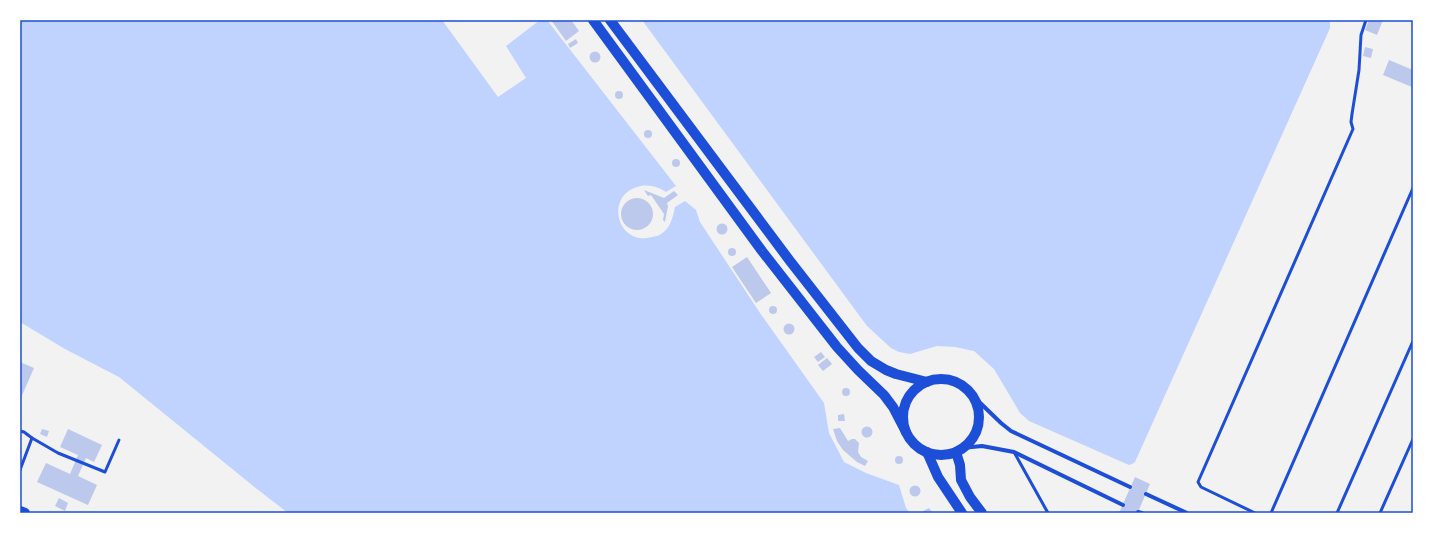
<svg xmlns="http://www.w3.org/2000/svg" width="1433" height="533" font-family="Mulish,sans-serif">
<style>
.water{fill:#bfd3fe}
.building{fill:#bdc9ec}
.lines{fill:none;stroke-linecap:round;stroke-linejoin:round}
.service{stroke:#1d4ed8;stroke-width:3}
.minor{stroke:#1d4ed8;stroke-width:4}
.primary{stroke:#1d4ed8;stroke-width:10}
.neatline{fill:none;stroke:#1d4ed8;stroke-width:1.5}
</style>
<rect width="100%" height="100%" fill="#f2f2f2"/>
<g class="water">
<path d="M 20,20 L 442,20 L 498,97 L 526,78 L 506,46 L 540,20 L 547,20 L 676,186 L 666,192 C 657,186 648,184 637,187 C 604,197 618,247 652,237 C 655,236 659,236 661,234 C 670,229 673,217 675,207 L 685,201 L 696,210 L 700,222 L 760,313 L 824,403 L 829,433 L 844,462 L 866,473 L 899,485 L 906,508 L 910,513 L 288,513 L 257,489 L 119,377 L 65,349 L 20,322 Z"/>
<path d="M 642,20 L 1330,20 L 1330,28 L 1135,462 L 1132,464 L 1129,465 L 1029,421 L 1020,413 L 994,369 L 974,351 L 955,347 L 937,346 L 910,354 L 899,352 L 891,348 L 867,326 Z"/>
</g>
<g class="building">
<path d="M 551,20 L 571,20 L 579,31 L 566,41 Z"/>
<path d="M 1369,20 L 1383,20 L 1377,35 L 1365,30 Z"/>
<path d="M 576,39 L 578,43 L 570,48 L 568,44 Z"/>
<path d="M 1365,47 L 1373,49 L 1371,58 L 1363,56 Z"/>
<circle cx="595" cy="57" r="5.5"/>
<path d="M 1389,60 L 1413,70 L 1412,87 L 1383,75 Z"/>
<circle cx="619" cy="95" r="4"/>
<circle cx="648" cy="134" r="4"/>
<circle cx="676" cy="163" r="4"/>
<path d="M 644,190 L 664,198 L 674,191 L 678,195 L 667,203 L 668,206 L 665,222 L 663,220 L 664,214 L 651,195 L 648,196 Z"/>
<circle cx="637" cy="214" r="16"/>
<circle cx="722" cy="229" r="5.5"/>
<circle cx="732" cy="252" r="4"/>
<path d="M 747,257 L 771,293 L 756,303 L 732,267 Z"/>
<circle cx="773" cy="310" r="4"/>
<circle cx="789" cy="329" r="5.5"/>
<path d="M 821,352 L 825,357 L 818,362 L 814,357 Z"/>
<path d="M 827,358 L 832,364 L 823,371 L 818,365 Z"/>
<path d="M 20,362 L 34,368 L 20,400 Z"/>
<circle cx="846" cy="392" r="4"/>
<path d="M 844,414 L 845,421 L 838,421 L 838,415 Z"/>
<circle cx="867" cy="432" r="5.5"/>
<path d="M 840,428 L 848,441 L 852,439 L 855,439 L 859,443 L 858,452 L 861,457 L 868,461 L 865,466 L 857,462 L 843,450 L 837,441 L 833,429 Z"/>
<path d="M 42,429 L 49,431 L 47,437 L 40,434 Z"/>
<path d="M 68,429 L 102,445 L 94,462 L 86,458 L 78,476 L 97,485 L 88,505 L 37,482 L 46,463 L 70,474 L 78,455 L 60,447 Z"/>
<circle cx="899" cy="460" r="4"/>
<path d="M 1135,477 L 1150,484 L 1138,512 L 1138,513 L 1119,513 Z"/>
<circle cx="915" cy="491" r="5.5"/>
<path d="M 59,498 L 68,503 L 65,511 L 55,506 Z"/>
<path d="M 929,508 L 932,512 L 925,513 L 923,511 Z"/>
</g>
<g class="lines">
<g class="service">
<path d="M 20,431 L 24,432 L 32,438 L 20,470"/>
<path d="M 32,438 L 58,453 L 105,472 L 119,440"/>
<path d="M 1014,452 L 1048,513"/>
<path d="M 1255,513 L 1201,487 L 1198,482 L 1353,129 L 1351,122 L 1352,114 L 1359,70 L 1361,35 L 1366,20"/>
<path d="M 1271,513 L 1413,188"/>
<path d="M 1337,513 L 1413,341"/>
<path d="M 1380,513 L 1413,439"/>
</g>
<g class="minor">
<path d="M 974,397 L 1001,423 L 1011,431 L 1130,487"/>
<path d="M 962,448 L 982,446 L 1014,452 L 1123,505"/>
<path d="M 1146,494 L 1187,513"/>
<path d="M 1138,512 L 1142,513"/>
</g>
<g class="primary">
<path d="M 593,20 L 762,251 L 837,347 L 858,370 L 884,395 L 893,407 L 906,432"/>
<path d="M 610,20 L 790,261 L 858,348 L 871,361 L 886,370 L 896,374 L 927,382"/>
<circle cx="941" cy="417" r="38"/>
<path d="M 927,452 L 938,477 L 962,513"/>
<path d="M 956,452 L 960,465 L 961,480 L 970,497 L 982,513"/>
<path d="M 20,511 L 25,513"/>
</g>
</g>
<rect width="1433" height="533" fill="none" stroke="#ffffff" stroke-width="42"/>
<rect x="21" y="21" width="1391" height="491" class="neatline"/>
</svg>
